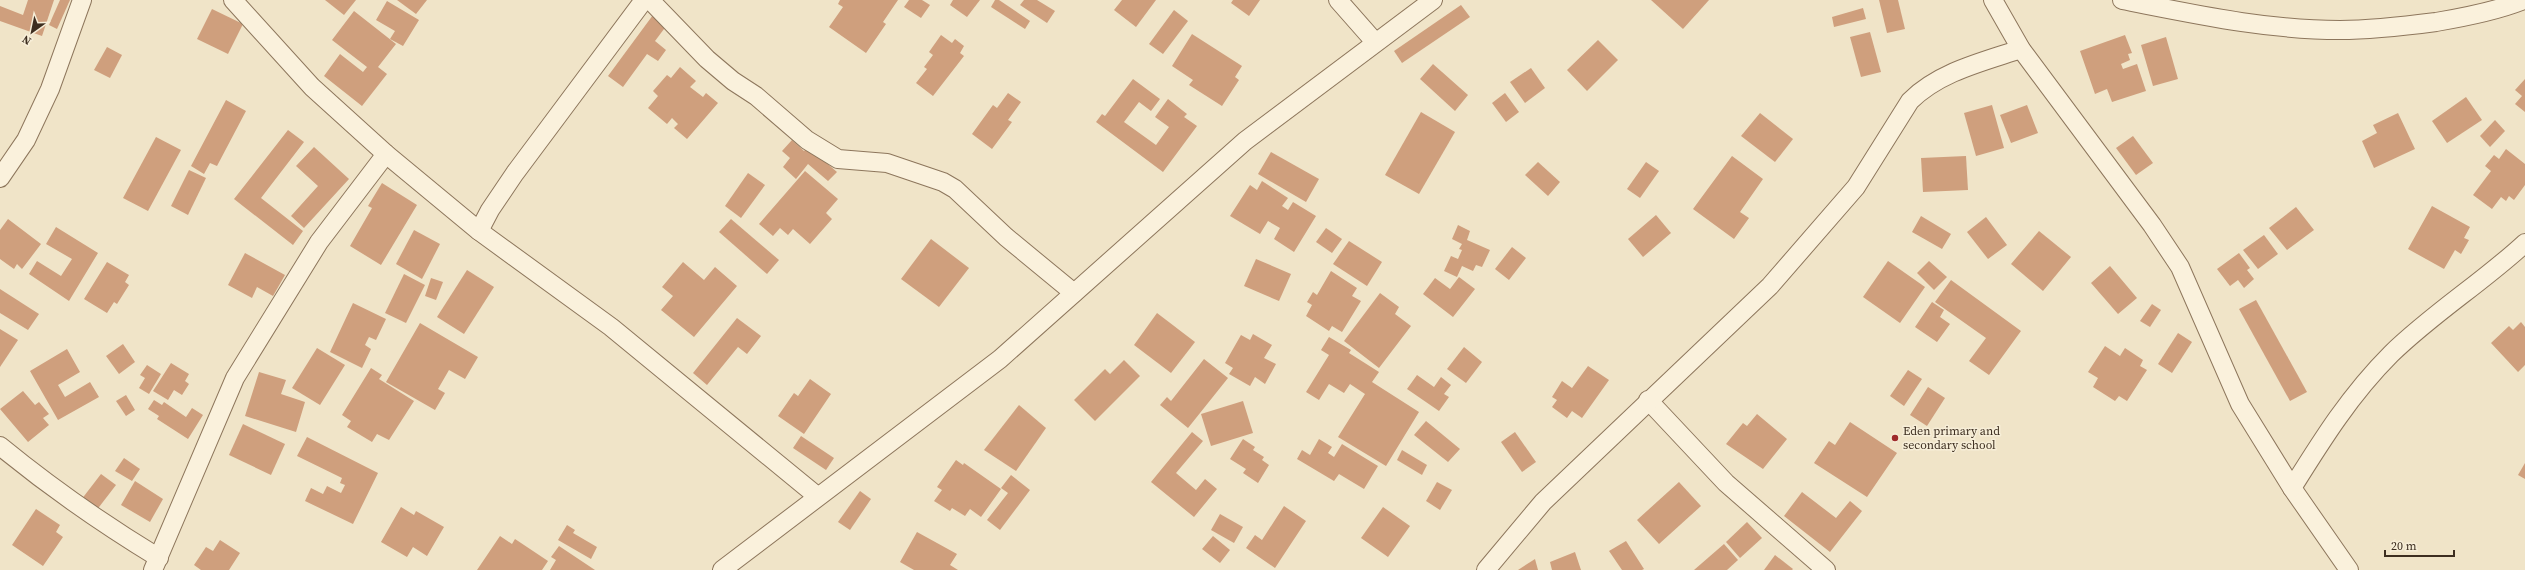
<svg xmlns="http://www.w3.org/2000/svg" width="2525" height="570" font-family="'Source Serif 4',serif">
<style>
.building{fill:#cf9f7d}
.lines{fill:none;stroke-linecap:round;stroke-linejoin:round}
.minor-casing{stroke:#8d765c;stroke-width:20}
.minor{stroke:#faf1dc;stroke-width:18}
.poi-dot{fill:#9e2a2b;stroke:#f7eed8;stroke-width:1.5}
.labels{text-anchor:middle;stroke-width:3;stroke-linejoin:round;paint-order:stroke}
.poi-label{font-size:12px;fill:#3d2e20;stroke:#f7eed8;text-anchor:start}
</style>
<rect width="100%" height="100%" fill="#f0e4c8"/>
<g class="building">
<path d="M 28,0 L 54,0 L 42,36 L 0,21 L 0,6 L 23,15 Z"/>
<path d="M 60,0 L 70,0 L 57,29 L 49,25 Z"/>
<path d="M 325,0 L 356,0 L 344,15 Z"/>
<path d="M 397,0 L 427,0 L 416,14 Z"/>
<path d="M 840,0 L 898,0 L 883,22 L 886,24 L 866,53 L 829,27 L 843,7 L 838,4 Z"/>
<path d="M 909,0 L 922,0 L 930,5 L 921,18 L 904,7 Z"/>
<path d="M 953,0 L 980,0 L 967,17 L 950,5 Z"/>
<path d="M 995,0 L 999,0 L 1030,21 L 1025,29 L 991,7 Z"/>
<path d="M 1024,0 L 1037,0 L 1055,11 L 1047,23 L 1020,5 Z"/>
<path d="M 1122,0 L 1156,0 L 1136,27 L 1114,10 Z"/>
<path d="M 1233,0 L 1260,0 L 1249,16 L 1231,3 Z"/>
<path d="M 1651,0 L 1709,0 L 1683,29 Z"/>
<path d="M 1879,0 L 1898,0 L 1905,29 L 1887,33 Z"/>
<path d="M 387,1 L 419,20 L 403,46 L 390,39 L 395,31 L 376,20 Z"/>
<path d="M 1461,5 L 1470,17 L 1402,63 L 1394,51 Z"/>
<path d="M 1863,8 L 1866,19 L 1834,27 L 1832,17 Z"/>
<path d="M 212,9 L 243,24 L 228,54 L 197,39 Z"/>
<path d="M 1174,10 L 1188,21 L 1163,54 L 1149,44 Z"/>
<path d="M 354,11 L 396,44 L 378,67 L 387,74 L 362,106 L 324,76 L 340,54 L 363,72 L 367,67 L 332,40 Z"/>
<path d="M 653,15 L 667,25 L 655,41 L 666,50 L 658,61 L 647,54 L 623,87 L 608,76 Z"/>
<path d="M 1870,32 L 1881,72 L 1861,77 L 1850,37 Z"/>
<path d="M 1192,34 L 1242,66 L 1235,77 L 1239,80 L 1222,106 L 1189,85 L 1193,80 L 1172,66 Z"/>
<path d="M 941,35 L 952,43 L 955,39 L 964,46 L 960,53 L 964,56 L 933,96 L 916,83 L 927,69 L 924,67 L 933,55 L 929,52 Z"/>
<path d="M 2125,35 L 2132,53 L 2128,54 L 2130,60 L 2121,64 L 2123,69 L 2137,64 L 2146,91 L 2112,102 L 2107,89 L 2095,94 L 2080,51 Z"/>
<path d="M 2166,37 L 2178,79 L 2153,86 L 2141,45 Z"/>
<path d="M 1598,40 L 1618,60 L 1587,91 L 1567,70 Z"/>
<path d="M 107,47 L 122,55 L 110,78 L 94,70 Z"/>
<path d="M 1433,64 L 1468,95 L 1455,111 L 1420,79 Z"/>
<path d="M 680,67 L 696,81 L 690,87 L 703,97 L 706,93 L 718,103 L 687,139 L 674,128 L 678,124 L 672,118 L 667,124 L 648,108 L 658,96 L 653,91 L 667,75 L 671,78 Z"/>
<path d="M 1531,68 L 1545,88 L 1525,103 L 1510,82 Z"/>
<path d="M 1133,79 L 1160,99 L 1151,111 L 1139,102 L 1124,122 L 1156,145 L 1169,127 L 1155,117 L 1168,99 L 1187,114 L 1184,117 L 1197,126 L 1163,172 L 1096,122 L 1102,114 L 1105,116 Z"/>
<path d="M 2525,79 L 2525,112 L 2515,104 L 2522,96 L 2515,90 Z"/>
<path d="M 1008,93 L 1021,102 L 1008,120 L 1012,122 L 992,149 L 972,134 L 993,105 L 997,108 Z"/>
<path d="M 1505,93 L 1519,112 L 1506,122 L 1492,103 Z"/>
<path d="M 2466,97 L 2482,120 L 2447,143 L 2432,121 Z"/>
<path d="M 226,100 L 246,111 L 217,166 L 210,163 L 204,174 L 191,166 Z"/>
<path d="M 1992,105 L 2004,148 L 1976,156 L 1964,113 Z"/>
<path d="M 2027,105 L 2038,133 L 2011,143 L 2000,115 Z"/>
<path d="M 1421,112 L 1455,132 L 1419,194 L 1385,175 Z"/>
<path d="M 1760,113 L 1793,139 L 1775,162 L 1741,136 Z"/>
<path d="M 2398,113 L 2415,149 L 2374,168 L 2362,141 L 2377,133 L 2373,125 Z"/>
<path d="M 2495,120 L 2505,131 L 2490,147 L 2480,136 Z"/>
<path d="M 288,130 L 304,142 L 261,198 L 303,231 L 293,245 L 234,199 Z"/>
<path d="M 2133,136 L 2153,163 L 2136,175 L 2116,148 Z"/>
<path d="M 156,137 L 181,150 L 148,211 L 123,198 Z"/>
<path d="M 792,140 L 804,151 L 808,147 L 837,172 L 828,181 L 808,164 L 796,179 L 783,167 L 790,158 L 782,151 Z"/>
<path d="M 314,147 L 349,179 L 304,228 L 291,216 L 318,186 L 296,166 Z"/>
<path d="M 2506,149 L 2525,164 L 2525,185 L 2514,200 L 2509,196 L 2506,201 L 2501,197 L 2492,209 L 2473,195 L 2491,171 L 2485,166 L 2494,155 L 2499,159 Z"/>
<path d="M 1271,152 L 1319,179 L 1306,202 L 1258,174 Z"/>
<path d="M 1732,156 L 1763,179 L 1740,212 L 1749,218 L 1734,239 L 1693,209 Z"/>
<path d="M 1966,156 L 1968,190 L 1923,192 L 1921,158 Z"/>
<path d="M 1538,162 L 1560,182 L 1548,196 L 1525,175 Z"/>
<path d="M 1646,162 L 1659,171 L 1640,198 L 1627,189 Z"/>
<path d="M 189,170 L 206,178 L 188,215 L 171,206 Z"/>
<path d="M 805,171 L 838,199 L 826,213 L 832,219 L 810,244 L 793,229 L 788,235 L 780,228 L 773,236 L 759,224 Z"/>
<path d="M 748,173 L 765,185 L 741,218 L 725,206 Z"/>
<path d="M 1262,181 L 1288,198 L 1282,206 L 1288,210 L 1293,202 L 1316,216 L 1294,252 L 1274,239 L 1280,228 L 1268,221 L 1260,234 L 1230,216 L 1250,185 L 1257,190 Z"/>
<path d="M 382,183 L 417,205 L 381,265 L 350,246 L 372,208 L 368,206 Z"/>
<path d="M 2432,206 L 2470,227 L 2464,238 L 2469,240 L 2461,254 L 2455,250 L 2444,269 L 2408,249 Z"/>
<path d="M 2296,207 L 2314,230 L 2287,250 L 2269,228 Z"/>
<path d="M 1656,215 L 1671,233 L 1643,257 L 1628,239 Z"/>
<path d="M 1921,216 L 1951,234 L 1942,249 L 1912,232 Z"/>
<path d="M 1986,217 L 2007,245 L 1988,259 L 1967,232 Z"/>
<path d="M 8,219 L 41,244 L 22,269 L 17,264 L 14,269 L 0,259 L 0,230 Z"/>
<path d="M 731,219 L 779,260 L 767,274 L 719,232 Z"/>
<path d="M 1458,225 L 1470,231 L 1467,240 L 1490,250 L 1482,267 L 1476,265 L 1473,271 L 1462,266 L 1457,277 L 1444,271 L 1451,256 L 1458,259 L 1462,250 L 1459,249 L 1462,244 L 1452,239 Z"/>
<path d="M 56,227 L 98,253 L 69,301 L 29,274 L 37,261 L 61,276 L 72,259 L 46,244 Z"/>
<path d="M 1326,228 L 1342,239 L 1332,253 L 1316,242 Z"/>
<path d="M 414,230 L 440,244 L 422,279 L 396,264 Z"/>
<path d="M 2039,231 L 2071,257 L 2043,291 L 2011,264 Z"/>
<path d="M 2264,235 L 2278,254 L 2258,269 L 2243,250 Z"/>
<path d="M 931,239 L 969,268 L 939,307 L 901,279 Z"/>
<path d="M 1349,241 L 1382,262 L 1367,286 L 1333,264 Z"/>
<path d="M 1512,247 L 1526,258 L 1509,280 L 1495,269 Z"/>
<path d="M 245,253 L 285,275 L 273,296 L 257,287 L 252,298 L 228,285 Z"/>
<path d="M 2239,253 L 2250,268 L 2247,270 L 2254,279 L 2244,288 L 2238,280 L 2230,286 L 2217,269 Z"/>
<path d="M 1256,259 L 1291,274 L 1279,301 L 1244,286 Z"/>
<path d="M 1888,261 L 1925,287 L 1900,323 L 1863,297 Z"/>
<path d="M 1929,261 L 1947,277 L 1934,290 L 1917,273 Z"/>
<path d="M 107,262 L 129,275 L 125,282 L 129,285 L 117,304 L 114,302 L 107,313 L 84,299 Z"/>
<path d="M 683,262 L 704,280 L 715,267 L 737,286 L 694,337 L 661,310 L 673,296 L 662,287 Z"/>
<path d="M 2110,266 L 2137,298 L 2118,314 L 2091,283 Z"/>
<path d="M 467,270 L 494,287 L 464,334 L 437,317 Z"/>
<path d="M 1331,271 L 1357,288 L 1352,296 L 1361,301 L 1342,332 L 1332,326 L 1329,331 L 1306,316 L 1312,305 L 1307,302 L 1313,292 L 1317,295 Z"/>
<path d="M 404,274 L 425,285 L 406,323 L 385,313 Z"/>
<path d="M 1459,277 L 1475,289 L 1453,317 L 1423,294 L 1435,278 L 1450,289 Z"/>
<path d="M 431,278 L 443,282 L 436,300 L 425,296 Z"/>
<path d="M 1951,280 L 2021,331 L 1989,375 L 1969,361 L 1986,338 L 1935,302 Z"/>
<path d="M 0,289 L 39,314 L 28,330 L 0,313 Z"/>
<path d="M 1380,293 L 1399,307 L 1395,314 L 1411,326 L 1379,368 L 1344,341 Z"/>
<path d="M 2256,300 L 2307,392 L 2290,401 L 2239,309 Z"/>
<path d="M 1932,302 L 1944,310 L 1940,317 L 1950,324 L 1937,342 L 1915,327 Z"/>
<path d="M 353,303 L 386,319 L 376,340 L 369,337 L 365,345 L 371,349 L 362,368 L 330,352 Z"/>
<path d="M 2152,304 L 2161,310 L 2150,327 L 2140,321 Z"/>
<path d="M 1157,313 L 1195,342 L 1171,373 L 1134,345 Z"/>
<path d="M 737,318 L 761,336 L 747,354 L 738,347 L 707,385 L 693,373 Z"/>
<path d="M 2521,322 L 2525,327 L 2525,365 L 2518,372 L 2491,343 L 2509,326 L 2513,330 Z"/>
<path d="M 420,323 L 478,357 L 465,379 L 449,370 L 438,389 L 445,393 L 435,410 L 386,382 Z"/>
<path d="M 0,329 L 18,340 L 0,367 Z"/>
<path d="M 2178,333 L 2192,342 L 2172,373 L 2158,364 Z"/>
<path d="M 1253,334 L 1272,345 L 1264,358 L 1276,364 L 1265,384 L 1255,377 L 1250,386 L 1229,374 L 1233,368 L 1225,363 L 1241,335 L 1250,340 Z"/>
<path d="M 1329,337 L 1351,350 L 1349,353 L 1379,372 L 1372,382 L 1419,412 L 1386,466 L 1338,437 L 1365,394 L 1350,384 L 1344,393 L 1329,384 L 1319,400 L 1306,392 L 1329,355 L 1321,350 Z"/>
<path d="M 123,344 L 135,362 L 119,374 L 106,356 Z"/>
<path d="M 2105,346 L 2120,356 L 2125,348 L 2143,360 L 2140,366 L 2147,370 L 2127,401 L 2119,396 L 2115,401 L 2093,387 L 2098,378 L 2088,372 Z"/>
<path d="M 1464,347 L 1482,362 L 1466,383 L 1447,369 Z"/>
<path d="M 317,348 L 345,365 L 320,405 L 292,388 Z"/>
<path d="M 67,349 L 80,372 L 58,385 L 65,397 L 90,382 L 99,397 L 58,420 L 30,371 Z"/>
<path d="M 1204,359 L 1228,378 L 1188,428 L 1160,405 L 1167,397 L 1171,401 Z"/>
<path d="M 1124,360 L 1140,376 L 1095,421 L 1074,400 L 1105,369 L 1110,374 Z"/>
<path d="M 171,363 L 189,374 L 185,381 L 189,384 L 182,395 L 174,390 L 168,400 L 153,391 Z"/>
<path d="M 147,365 L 161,374 L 149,394 L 139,388 L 145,378 L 140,375 Z"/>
<path d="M 1588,366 L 1609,380 L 1582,418 L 1572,411 L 1567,418 L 1552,407 L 1557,400 L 1552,397 L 1562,381 L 1572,388 Z"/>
<path d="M 371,368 L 382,375 L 379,379 L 414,401 L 389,440 L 377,434 L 372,442 L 347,427 L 351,421 L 342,415 Z"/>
<path d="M 1908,370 L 1922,379 L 1904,406 L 1890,396 Z"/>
<path d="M 259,372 L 286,380 L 281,394 L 305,402 L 296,432 L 245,416 Z"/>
<path d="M 1417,375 L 1434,387 L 1441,377 L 1451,385 L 1444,394 L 1449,397 L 1439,411 L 1407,389 Z"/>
<path d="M 810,379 L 831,394 L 804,434 L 778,416 L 794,393 L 798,396 Z"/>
<path d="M 1928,387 L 1945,398 L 1927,426 L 1910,415 Z"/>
<path d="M 23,391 L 35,405 L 39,402 L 49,414 L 43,418 L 49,425 L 28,442 L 0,409 Z"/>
<path d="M 126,395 L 135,410 L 126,416 L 116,401 Z"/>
<path d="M 154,400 L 162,405 L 164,402 L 186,417 L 192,408 L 203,415 L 188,439 L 157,419 L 159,416 L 148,409 Z"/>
<path d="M 1243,401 L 1253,433 L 1211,446 L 1201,414 Z"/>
<path d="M 1019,405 L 1046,428 L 1016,471 L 984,450 Z"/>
<path d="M 1757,414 L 1787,439 L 1763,469 L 1726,444 L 1743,423 L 1747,426 Z"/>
<path d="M 1426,421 L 1460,449 L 1448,462 L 1414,435 Z"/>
<path d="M 1850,422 L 1897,453 L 1867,497 L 1814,463 L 1829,441 L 1835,445 Z"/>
<path d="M 243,424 L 285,444 L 271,475 L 229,455 Z"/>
<path d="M 1192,432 L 1203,441 L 1176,473 L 1196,490 L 1205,479 L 1217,489 L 1194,517 L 1151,482 Z"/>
<path d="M 1515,432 L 1536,462 L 1522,472 L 1501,442 Z"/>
<path d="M 801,436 L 834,458 L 826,470 L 793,448 Z"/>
<path d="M 307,437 L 378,473 L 353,524 L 305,501 L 311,488 L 323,494 L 327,486 L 341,493 L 345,485 L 340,483 L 342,478 L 297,456 Z"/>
<path d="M 1243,439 L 1255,447 L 1253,450 L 1264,457 L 1262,460 L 1269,465 L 1258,483 L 1243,473 L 1246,469 L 1230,459 Z"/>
<path d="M 1319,439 L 1332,447 L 1328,453 L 1334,457 L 1342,444 L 1378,466 L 1364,489 L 1339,474 L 1334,481 L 1297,459 L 1302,450 L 1310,455 Z"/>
<path d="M 1402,450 L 1427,465 L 1422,475 L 1397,460 Z"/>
<path d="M 124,458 L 140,469 L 132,481 L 115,471 Z"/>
<path d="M 956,460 L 963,465 L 964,463 L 1001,489 L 981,517 L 970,509 L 965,516 L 952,508 L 950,511 L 934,501 L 942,490 L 937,487 Z"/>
<path d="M 2525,463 L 2525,479 L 2518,475 Z"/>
<path d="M 101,474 L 116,485 L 96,511 L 81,500 Z"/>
<path d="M 1011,475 L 1030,490 L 1000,530 L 987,520 L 1008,493 L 1001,488 Z"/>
<path d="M 135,481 L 163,499 L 150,522 L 121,505 Z"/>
<path d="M 1437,482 L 1452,490 L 1440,510 L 1426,501 Z"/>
<path d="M 1679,482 L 1701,506 L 1659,544 L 1637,520 Z"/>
<path d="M 860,491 L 871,499 L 850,530 L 838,522 Z"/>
<path d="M 1802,492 L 1836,518 L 1850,501 L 1862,511 L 1830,552 L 1784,516 Z"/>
<path d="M 1284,506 L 1306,521 L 1275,568 L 1246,548 L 1255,535 L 1262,540 Z"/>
<path d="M 401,507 L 414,515 L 416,511 L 444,527 L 427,556 L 413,547 L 407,557 L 381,542 Z"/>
<path d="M 1383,507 L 1410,526 L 1388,557 L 1361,538 Z"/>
<path d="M 36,509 L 60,525 L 56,532 L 63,537 L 43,566 L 12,545 Z"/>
<path d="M 1220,514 L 1243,527 L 1234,543 L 1211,530 Z"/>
<path d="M 1747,522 L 1762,538 L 1740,558 L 1726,542 Z"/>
<path d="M 567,525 L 575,530 L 573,533 L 597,547 L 591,559 L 558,540 Z"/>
<path d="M 917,532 L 957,554 L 950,565 L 958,570 L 914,570 L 900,562 Z"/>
<path d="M 500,536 L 512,544 L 515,539 L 548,561 L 542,570 L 477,570 Z"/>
<path d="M 1213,536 L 1230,550 L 1220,563 L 1202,549 Z"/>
<path d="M 220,540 L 240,553 L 229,570 L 201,570 L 194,565 L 206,547 L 213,551 Z"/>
<path d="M 1626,541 L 1644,569 L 1642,570 L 1622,570 L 1609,551 Z"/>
<path d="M 1724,544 L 1738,560 L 1727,570 L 1694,570 Z"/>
<path d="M 559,546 L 595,570 L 550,570 L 556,560 L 551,557 Z"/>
<path d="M 1575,552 L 1581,570 L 1552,570 L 1550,562 Z"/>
<path d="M 1775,555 L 1793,569 L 1792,570 L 1764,570 Z"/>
<path d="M 1535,559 L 1538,570 L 1518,570 Z"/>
</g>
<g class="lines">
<g class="minor-casing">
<g id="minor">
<path d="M 233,0 L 312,87 L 386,154 L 479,231 L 611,327 L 817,496"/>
<path d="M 650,0 L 707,59 L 733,81 L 756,96 L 807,140 L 838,159 L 887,163 L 943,182 L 955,189 L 1006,237 L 1074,293"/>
<path d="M 1338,0 L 1375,42"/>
<path d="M 1993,0 L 2021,49 L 2152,225 L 2180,267 L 2240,404 L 2292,488 L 2349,570"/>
<path d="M 2122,0 C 2194,14 2266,30 2340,30 C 2372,30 2405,26 2436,22 C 2466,17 2497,11 2524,0"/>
<path d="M 0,178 L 26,140 L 50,89 L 82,0"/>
<path d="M 479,231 L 490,210 L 515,173 L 644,0"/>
<path d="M 1648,400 L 1726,483 L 1826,570"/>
<path d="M 0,446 C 50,487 103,524 159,558"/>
<path d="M 2292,488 C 2322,440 2350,395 2391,354 C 2433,313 2483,282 2525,243"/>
<path d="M 153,570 L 235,378 L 319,242 L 386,154"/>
<path d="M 722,570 L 1000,359 L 1245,141 L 1433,0"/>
<path d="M 1486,570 L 1543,502 L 1770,286 L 1856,187 L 1910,101 C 1939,72 1982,62 2021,49"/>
</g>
</g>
<use href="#minor" class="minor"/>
</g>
<circle class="poi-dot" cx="1895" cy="438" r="4"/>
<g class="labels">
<g class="poi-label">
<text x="1903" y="435">Eden primary and<tspan x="1903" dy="14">secondary school</tspan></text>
</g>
</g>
<g transform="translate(32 32) rotate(213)" stroke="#f7eed8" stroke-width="3" paint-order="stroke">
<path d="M0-3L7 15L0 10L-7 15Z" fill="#3d2e20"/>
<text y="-6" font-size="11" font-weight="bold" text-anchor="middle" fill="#3d2e20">N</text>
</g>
<path d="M2385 550v6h69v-6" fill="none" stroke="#3d2e20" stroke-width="2"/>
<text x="2391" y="550" font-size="12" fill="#3d2e20" stroke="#f7eed8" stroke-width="3" paint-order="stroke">20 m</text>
</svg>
